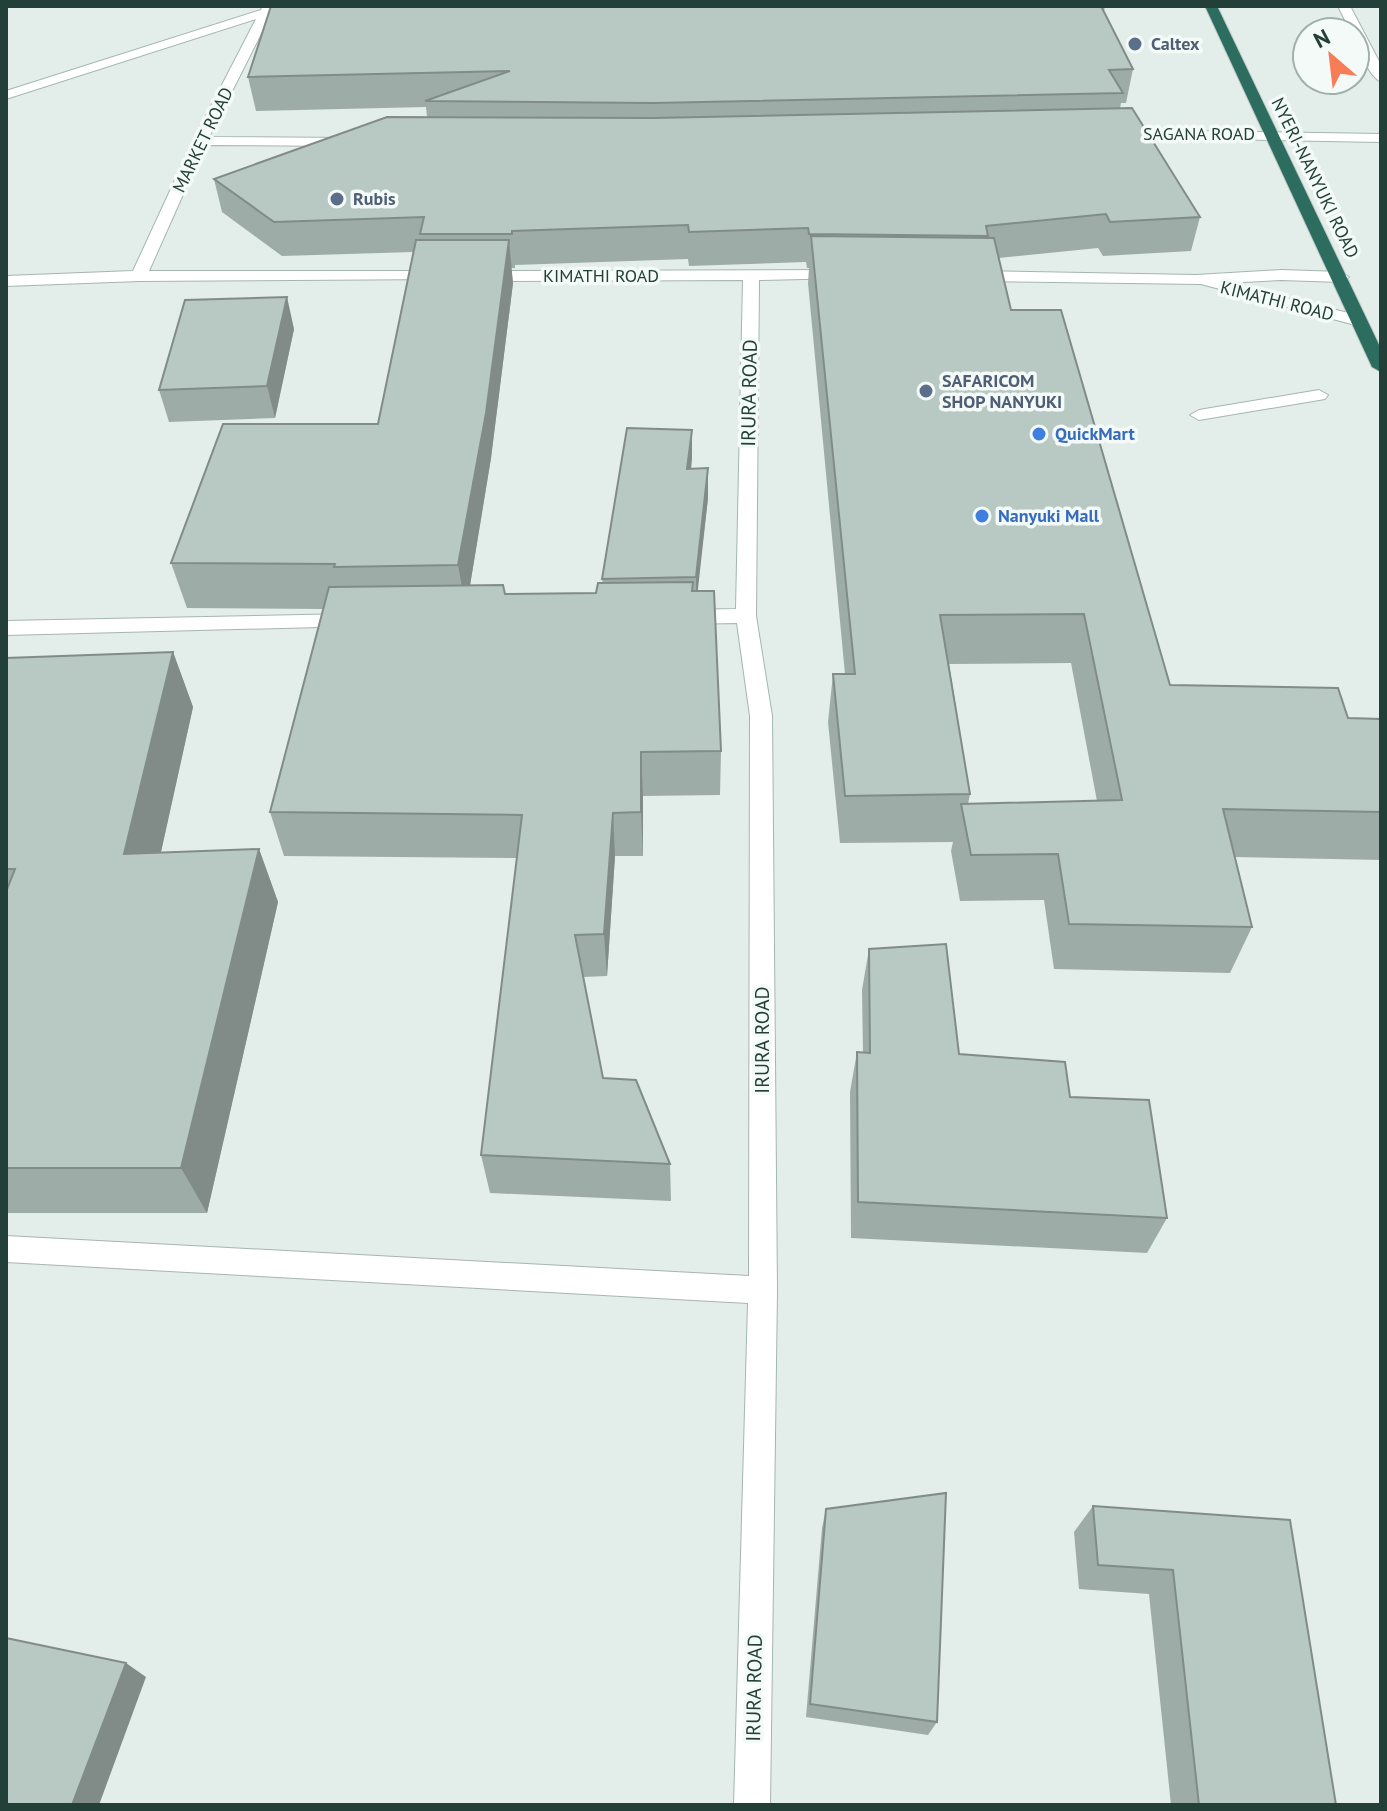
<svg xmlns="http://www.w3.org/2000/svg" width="1387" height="1811" font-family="'PT Sans',sans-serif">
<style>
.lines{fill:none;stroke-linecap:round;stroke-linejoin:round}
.minor-casing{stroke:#a5b6b0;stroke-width:2}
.highway-casing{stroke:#c1cac7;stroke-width:2}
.minor{fill:#fff;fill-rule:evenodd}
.highway{fill:#2c6d60;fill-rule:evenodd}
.wall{fill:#9eaca7;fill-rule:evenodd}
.shaded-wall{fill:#818c88}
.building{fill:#b8c8c2;stroke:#818c88;stroke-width:2}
.service-dot{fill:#5c6f8a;stroke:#f4faf7;stroke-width:3}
.shop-dot{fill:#3f7fe0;stroke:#f4faf7;stroke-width:3}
.labels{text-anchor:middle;stroke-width:7;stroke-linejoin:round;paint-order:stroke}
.far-service-label{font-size:18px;font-weight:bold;fill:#4e5e75;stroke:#f4faf7;text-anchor:start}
.far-street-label{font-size:18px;fill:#224037;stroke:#f4faf7}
.far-shop-label{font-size:18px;font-weight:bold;fill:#366cbe;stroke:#f4faf7;text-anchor:start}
.street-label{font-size:20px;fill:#224037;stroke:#f4faf7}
</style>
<rect width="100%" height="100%" fill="#e3ede9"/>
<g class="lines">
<g class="minor-casing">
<g id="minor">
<path d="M 263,6 L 275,6 L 209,137 L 347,138 L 354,142 L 347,146 L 205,145 L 149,271 L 439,271 L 447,276 L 445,279 L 139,281 L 6,286 L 6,276 L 133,271 L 193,141 L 256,19 L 6,99 L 6,91 L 261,10 Z"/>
<path d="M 1338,6 L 1350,6 L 1381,65 L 1381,82 C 1369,76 1355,46 1355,32 L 1351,32 Z"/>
<path d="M 1115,130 L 1381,134 L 1381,142 L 1110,137 L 1108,134 Z"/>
<path d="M 839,270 L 845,272 L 845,278 L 759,280 L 756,616 L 772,716 L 777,1290 L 770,1805 L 734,1805 L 748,1303 L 6,1262 L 6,1236 L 749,1276 L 750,716 L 737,623 L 684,624 L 674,617 L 684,610 L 736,609 L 743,280 L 480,281 L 472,276 L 480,271 Z"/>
<path d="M 1281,270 L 1341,272 L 1349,277 L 1341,282 L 1281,280 L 1225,283 L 1365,317 L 1367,321 L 1359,326 L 1201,284 L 972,281 L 964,276 L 972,271 L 1196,275 Z"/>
<path d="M 1319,390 L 1328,395 L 1325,399 L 1199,420 L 1190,415 L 1199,410 Z"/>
<path d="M 351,614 L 358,616 L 361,621 L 358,626 L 6,635 L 6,621 Z"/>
</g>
</g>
<g class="highway-casing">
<path id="highway" d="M 1205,6 L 1217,6 L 1381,349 L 1381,372 L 1372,367 Z"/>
</g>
<use href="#minor" class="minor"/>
<use href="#highway" class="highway"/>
</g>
<g class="wall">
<path d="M 271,6 L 1105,6 L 1104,12 L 1133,69 L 1126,103 L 1121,103 L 1120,109 L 1200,217 L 1191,251 L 1103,256 L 1098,248 L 999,258 L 1011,310 L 1170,685 L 1348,718 L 1381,719 L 1381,860 L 1235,857 L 1252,927 L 1230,973 L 1054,969 L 1044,900 L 960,901 L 951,851 L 953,842 L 840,843 L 828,722 L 833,674 L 845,674 L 808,283 L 809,268 L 807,268 L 806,262 L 689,266 L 688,259 L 515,265 L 515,268 L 511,268 L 513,283 L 491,458 L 470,585 L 505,594 L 596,593 L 603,583 L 602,579 L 692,430 L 691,469 L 708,468 L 708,498 L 697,591 L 721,751 L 720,795 L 643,796 L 643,856 L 615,856 L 607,976 L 583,977 L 603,1078 L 670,1164 L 671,1201 L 490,1193 L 481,1155 L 517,858 L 284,856 L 270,812 L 323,609 L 187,608 L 171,563 L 378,424 L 413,252 L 282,256 L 222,212 L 214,179 L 427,117 L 426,107 L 256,111 L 248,77 ZM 1071,663 L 1097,801 L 968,804 L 970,794 L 949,664 Z"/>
<path d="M 294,329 L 275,418 L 169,422 L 159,390 Z"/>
<path d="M 173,652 L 193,707 L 161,852 L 259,849 L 278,902 L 207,1213 L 6,1213 L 6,658 Z"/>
<path d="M 869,949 L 959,1054 L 1070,1097 L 1167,1218 L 1147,1253 L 851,1238 L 850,1092 L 857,1052 L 863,1053 L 862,990 Z"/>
<path d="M 1093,1506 L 1290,1520 L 1336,1805 L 1171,1805 L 1149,1594 L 1079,1589 L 1074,1532 Z"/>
<path d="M 826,1509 L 937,1722 L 928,1735 L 806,1717 L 822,1528 Z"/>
</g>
<g class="shaded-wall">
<path d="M 509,240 L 513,283 L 491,458 L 466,610 L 458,565 Z"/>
<path d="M 287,297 L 294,329 L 275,418 L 267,386 Z"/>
<path d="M 692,430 L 692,459 L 688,498 L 687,469 Z"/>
<path d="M 708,468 L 708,498 L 696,607 L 696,577 Z"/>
<path d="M 173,652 L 193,707 L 149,906 L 124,854 Z"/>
<path d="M 641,752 L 643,796 L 643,856 L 641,812 Z"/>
<path d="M 613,813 L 615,856 L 607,976 L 604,934 Z"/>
<path d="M 259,849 L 278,902 L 207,1213 L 181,1168 Z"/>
<path d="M 126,1663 L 146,1677 L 99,1805 L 72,1805 Z"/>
</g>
<g class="building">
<path d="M 271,6 L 1101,6 L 1133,69 L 1109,70 L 1123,93 L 653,103 L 425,101 L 510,71 L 248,77 Z"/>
<path d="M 1132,108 L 1200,217 L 1110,222 L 1106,214 L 986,226 L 988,236 L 809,234 L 808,228 L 689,232 L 688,225 L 512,231 L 512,234 L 420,234 L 424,217 L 274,222 L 214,179 L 387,117 L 653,118 Z"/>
<path d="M 811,236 L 994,238 L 1011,310 L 1061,310 L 1170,685 L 1338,688 L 1348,718 L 1381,719 L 1381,812 L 1223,809 L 1252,927 L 1069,924 L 1058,854 L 971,855 L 961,804 L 1122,800 L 1084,614 L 940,615 L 970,794 L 845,796 L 833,674 L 855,674 Z"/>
<path d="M 416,240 L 509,240 L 486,413 L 458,565 L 334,567 L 335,564 L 171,563 L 223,424 L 378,424 Z"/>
<path d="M 287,297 L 267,386 L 159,390 L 185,300 Z"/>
<path d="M 627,428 L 692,430 L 687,469 L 708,468 L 696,577 L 602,579 Z"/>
<path d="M 693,582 L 692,591 L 714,591 L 721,751 L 641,752 L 641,812 L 613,813 L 604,934 L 575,935 L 603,1078 L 636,1080 L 670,1164 L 481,1155 L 522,815 L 270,812 L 329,587 L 503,585 L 505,594 L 596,593 L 598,583 Z"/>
<path d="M 173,652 L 124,854 L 259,849 L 181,1168 L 6,1168 L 6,892 L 15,869 L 6,869 L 6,658 Z"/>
<path d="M 946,944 L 959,1054 L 1065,1062 L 1070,1097 L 1149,1100 L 1167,1218 L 858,1202 L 857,1052 L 870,1053 L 869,949 Z"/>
<path d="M 946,1493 L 937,1722 L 810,1704 L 826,1509 Z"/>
<path d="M 1093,1506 L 1290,1520 L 1336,1805 L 1199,1805 L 1173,1570 L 1098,1565 Z"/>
<path d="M 6,1638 L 126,1663 L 72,1805 L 6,1805 Z"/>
</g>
<g class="service-dot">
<circle cx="1135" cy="44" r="8"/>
<circle cx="337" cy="199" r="8"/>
<circle cx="926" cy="391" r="8"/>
</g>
<g class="shop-dot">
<circle cx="1039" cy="434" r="8"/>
<circle cx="982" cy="516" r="8"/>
</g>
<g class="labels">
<g class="far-service-label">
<text x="1151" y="50">Caltex</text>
<text x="353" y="205">Rubis</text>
<text x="942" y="387">SAFARICOM<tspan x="942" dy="21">SHOP NANYUKI</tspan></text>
</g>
<g class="far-street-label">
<text x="1199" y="140">SAGANA ROAD</text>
<text transform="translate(203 140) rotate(-64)" y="6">MARKET ROAD</text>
<text transform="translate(1315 178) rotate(64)" y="6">NYERI-NANYUKI ROAD</text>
<text x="601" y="282">KIMATHI ROAD</text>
<text transform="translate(1277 301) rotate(14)" y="6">KIMATHI ROAD</text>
</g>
<g class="far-shop-label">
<text x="1055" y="440">QuickMart</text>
<text x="998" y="522">Nanyuki Mall</text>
</g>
<g class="street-label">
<text transform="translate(749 393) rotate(-89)" y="7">IRURA ROAD</text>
<text transform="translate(762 1040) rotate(-90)" y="7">IRURA ROAD</text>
<text transform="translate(754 1688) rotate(-89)" y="7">IRURA ROAD</text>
</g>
</g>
<rect width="1387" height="1811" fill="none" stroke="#224037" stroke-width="16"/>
<g transform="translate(1331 56) rotate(332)"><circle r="38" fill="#f4faf7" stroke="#a0b0aa" stroke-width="2"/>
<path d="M0-6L14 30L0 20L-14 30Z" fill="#f87d56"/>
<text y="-12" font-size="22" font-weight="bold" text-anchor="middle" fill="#224037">N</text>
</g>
</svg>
